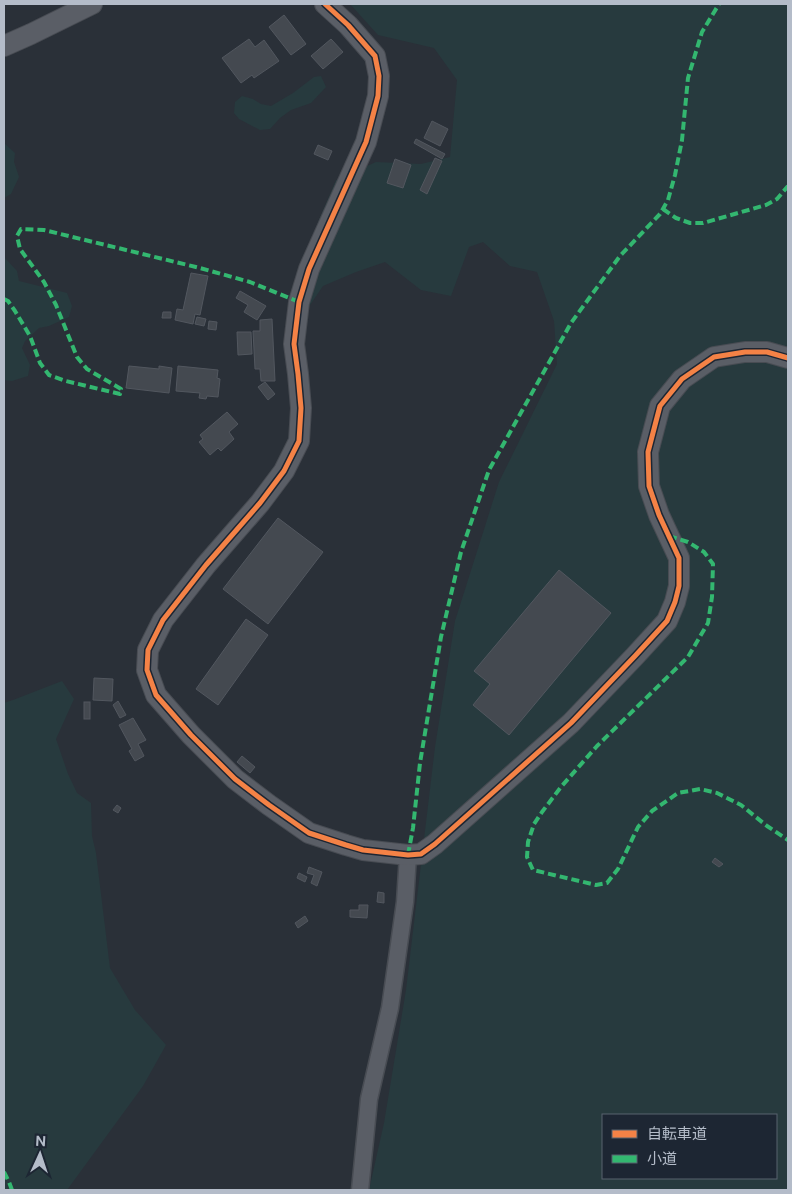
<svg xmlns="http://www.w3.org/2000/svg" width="792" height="1194" font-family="'Public Sans','Noto Sans JP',sans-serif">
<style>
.green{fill:#273a3e;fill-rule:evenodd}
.building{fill:#444950;stroke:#52575f}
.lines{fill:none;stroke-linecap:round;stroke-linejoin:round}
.minor-casing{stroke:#484c53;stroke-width:19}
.tertiary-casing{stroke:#484c53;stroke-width:22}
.minor{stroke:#5a5e66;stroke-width:16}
.tertiary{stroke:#5a5e66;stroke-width:20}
.quiet{stroke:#33b770;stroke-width:4;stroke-dasharray:8 4;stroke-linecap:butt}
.cycleway-casing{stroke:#1d2633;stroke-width:8}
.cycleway{stroke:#f48246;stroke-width:5}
</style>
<rect width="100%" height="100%" fill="#2a3038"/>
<g class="green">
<path d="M 350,4 L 788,4 L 788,1190 L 369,1190 L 384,1123 L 406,990 L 435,747 L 455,621 L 499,482 L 557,364 L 554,321 L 537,272 L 510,266 L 483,242 L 469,247 L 451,296 L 421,290 L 385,262 L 356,272 L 323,286 L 308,308 L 298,288 L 318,222 L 336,180 L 376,162 L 421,164 L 450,157 L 457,80 L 434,48 L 378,35 ZM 603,1115 L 776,1115 L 776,1178 L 603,1178 Z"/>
<path d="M 321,76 L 326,87 L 311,103 L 291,110 L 280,118 L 270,129 L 260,130 L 239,119 L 234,113 L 235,102 L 242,96 L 253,99 L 261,104 L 271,106 L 293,93 L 314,77 Z"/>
<path d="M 4,143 L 15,153 L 14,162 L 19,177 L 11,194 L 4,198 Z"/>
<path d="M 4,257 L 17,271 L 19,281 L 67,293 L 72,306 L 69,317 L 49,326 L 39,328 L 25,341 L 22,348 L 30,365 L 28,376 L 12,381 L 4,380 Z"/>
<path d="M 62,681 L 74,699 L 56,739 L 68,774 L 77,793 L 91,803 L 92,836 L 96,853 L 110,968 L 135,1010 L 166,1045 L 143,1086 L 67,1190 L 4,1190 L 4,703 L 13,700 Z"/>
</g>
<g class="building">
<path d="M 284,15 L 306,44 L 291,55 L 269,27 Z"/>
<path d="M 249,39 L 255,47 L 264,40 L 279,61 L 254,78 L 252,75 L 241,83 L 222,58 Z"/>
<path d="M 331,39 L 343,52 L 323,69 L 311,56 Z"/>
<path d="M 432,121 L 448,129 L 440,146 L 424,138 Z"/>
<path d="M 416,139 L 445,154 L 442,159 L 414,143 Z"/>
<path d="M 318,145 L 332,151 L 328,160 L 314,154 Z"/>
<path d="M 435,158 L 442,161 L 427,194 L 420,190 Z"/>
<path d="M 395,159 L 411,165 L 403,188 L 387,183 Z"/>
<path d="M 191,273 L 208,276 L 200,315 L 195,314 L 193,324 L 175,320 L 177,309 L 183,310 Z"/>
<path d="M 240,291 L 266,306 L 257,320 L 244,312 L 248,305 L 236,298 Z"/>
<path d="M 163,312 L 171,312 L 171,318 L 162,318 Z"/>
<path d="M 197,317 L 206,319 L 204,326 L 195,324 Z"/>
<path d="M 272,319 L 275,381 L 261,381 L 260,369 L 255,369 L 253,331 L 260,331 L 260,320 Z"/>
<path d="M 209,321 L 217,322 L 216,330 L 208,329 Z"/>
<path d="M 237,332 L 251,332 L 252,354 L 238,355 Z"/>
<path d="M 129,366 L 159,369 L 159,366 L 172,368 L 169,393 L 126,388 Z"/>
<path d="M 178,366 L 218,370 L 217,378 L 220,379 L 218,397 L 207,396 L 206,399 L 199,398 L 200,393 L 176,391 Z"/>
<path d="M 265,382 L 275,394 L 268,400 L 258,387 Z"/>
<path d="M 227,412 L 238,424 L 229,432 L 234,439 L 221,451 L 218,448 L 210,455 L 199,442 L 203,439 L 200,435 Z"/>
<path d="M 278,518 L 323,552 L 268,624 L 223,589 Z"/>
<path d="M 559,570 L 611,613 L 509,735 L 473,705 L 490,684 L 474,671 Z"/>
<path d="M 246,619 L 268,635 L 218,705 L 196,689 Z"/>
<path d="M 94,678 L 113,679 L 112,701 L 93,700 Z"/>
<path d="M 118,701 L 126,715 L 120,718 L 113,705 Z"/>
<rect x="84" y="702" width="6" height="17"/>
<path d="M 133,718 L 146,740 L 138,744 L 144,756 L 135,761 L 129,751 L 132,749 L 119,725 Z"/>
<path d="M 242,756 L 255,767 L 250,773 L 237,762 Z"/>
<path d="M 117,805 L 121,808 L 118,813 L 113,810 Z"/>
<path d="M 715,858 L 723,864 L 719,867 L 712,862 Z"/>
<path d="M 309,867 L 322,872 L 317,886 L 311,883 L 314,875 L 307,873 Z"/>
<path d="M 299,873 L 307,877 L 305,882 L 297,878 Z"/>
<path d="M 378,892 L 384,893 L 384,903 L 377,902 Z"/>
<path d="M 359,905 L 368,905 L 367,918 L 350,917 L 350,910 L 359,910 Z"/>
<path d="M 305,916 L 308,921 L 298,928 L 295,923 Z"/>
</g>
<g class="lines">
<g class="minor-casing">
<path id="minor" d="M 360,1190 L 369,1099 L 390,1008 L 405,902 L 408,855"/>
</g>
<g class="tertiary-casing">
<g id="tertiary">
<path d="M 325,4 L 348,25 L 375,56 L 379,76 L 378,96 L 366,142 L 309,269 L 299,302 L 294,344 L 298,374 L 301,408 L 299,441 L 284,471 L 260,503 L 206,565 L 163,620 L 148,650 L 147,670 L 156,695 L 191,735 L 235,779 L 269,805 L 309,833 L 346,845 L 363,850 L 408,855 L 421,854 L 435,844 L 571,723 L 635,656 L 667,621 L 675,602 L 679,586 L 679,558 L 659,515 L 649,486 L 648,452 L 660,406 L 682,379 L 714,357 L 745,352 L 767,352 L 788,358"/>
<path d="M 4,46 L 31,34 L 92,4"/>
</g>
</g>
<use href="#minor" class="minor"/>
<use href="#tertiary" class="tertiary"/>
<g class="quiet">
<path d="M 663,209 L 676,218 L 690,223 L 703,223 L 766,205 L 777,199 L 788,186"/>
<path d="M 4,299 L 8,301 L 15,311 L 30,336 L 40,363 L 49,375 L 66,381 L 120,394 L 121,389 L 87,369 L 77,357 L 56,305 L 44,282 L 20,249 L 17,236 L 21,229 L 44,230 L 200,268 L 250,282 L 299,302"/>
<path d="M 669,536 L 688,542 L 704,552 L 713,564 L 712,597 L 708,623 L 688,657 L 597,746 L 561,787 L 542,812 L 534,824 L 528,842 L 527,857 L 533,870 L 596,885 L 607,883 L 618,869 L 638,827 L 652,811 L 678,793 L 700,789 L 717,793 L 741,805 L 767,826 L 788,840"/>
<path d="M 408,855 L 413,828 L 420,763 L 441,637 L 461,552 L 489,470 L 571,323 L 620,256 L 660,214 L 668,200 L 675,175 L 682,140 L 688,78 L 702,32 L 719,4"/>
<path d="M 4,1172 L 9,1182 L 12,1190"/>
</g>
<g class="cycleway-casing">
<path id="cycleway" d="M 325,4 L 348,25 L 375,56 L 379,76 L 378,96 L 366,142 L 309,269 L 299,302 L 294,344 L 298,374 L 301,408 L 299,441 L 284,471 L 260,503 L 206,565 L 163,620 L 148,650 L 147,670 L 156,695 L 191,735 L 235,779 L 269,805 L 309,833 L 346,845 L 363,850 L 408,855 L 421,854 L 435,844 L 571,723 L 635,656 L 667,621 L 675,602 L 679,586 L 679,558 L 659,515 L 649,486 L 648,452 L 660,406 L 682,379 L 714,357 L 745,352 L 767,352 L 788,358"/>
</g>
<use href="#cycleway" class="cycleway"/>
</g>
<rect width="792" height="1194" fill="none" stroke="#b4bcc9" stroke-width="10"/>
<rect x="602" y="1114" width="175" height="65" fill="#1d2633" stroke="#59626f"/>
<rect x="612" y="1130" width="25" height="8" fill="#f48246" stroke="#59626f"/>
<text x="647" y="1139" font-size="15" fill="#b4bcc9">自転車道</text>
<rect x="612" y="1155" width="25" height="8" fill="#33b770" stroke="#59626f"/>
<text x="647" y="1164" font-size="15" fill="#b4bcc9">小道</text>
<g transform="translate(40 1154) rotate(3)" stroke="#1d2633" stroke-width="4" paint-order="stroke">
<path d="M0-4L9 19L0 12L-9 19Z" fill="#b4bcc9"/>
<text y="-8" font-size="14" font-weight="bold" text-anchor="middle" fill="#b4bcc9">N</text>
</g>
</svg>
